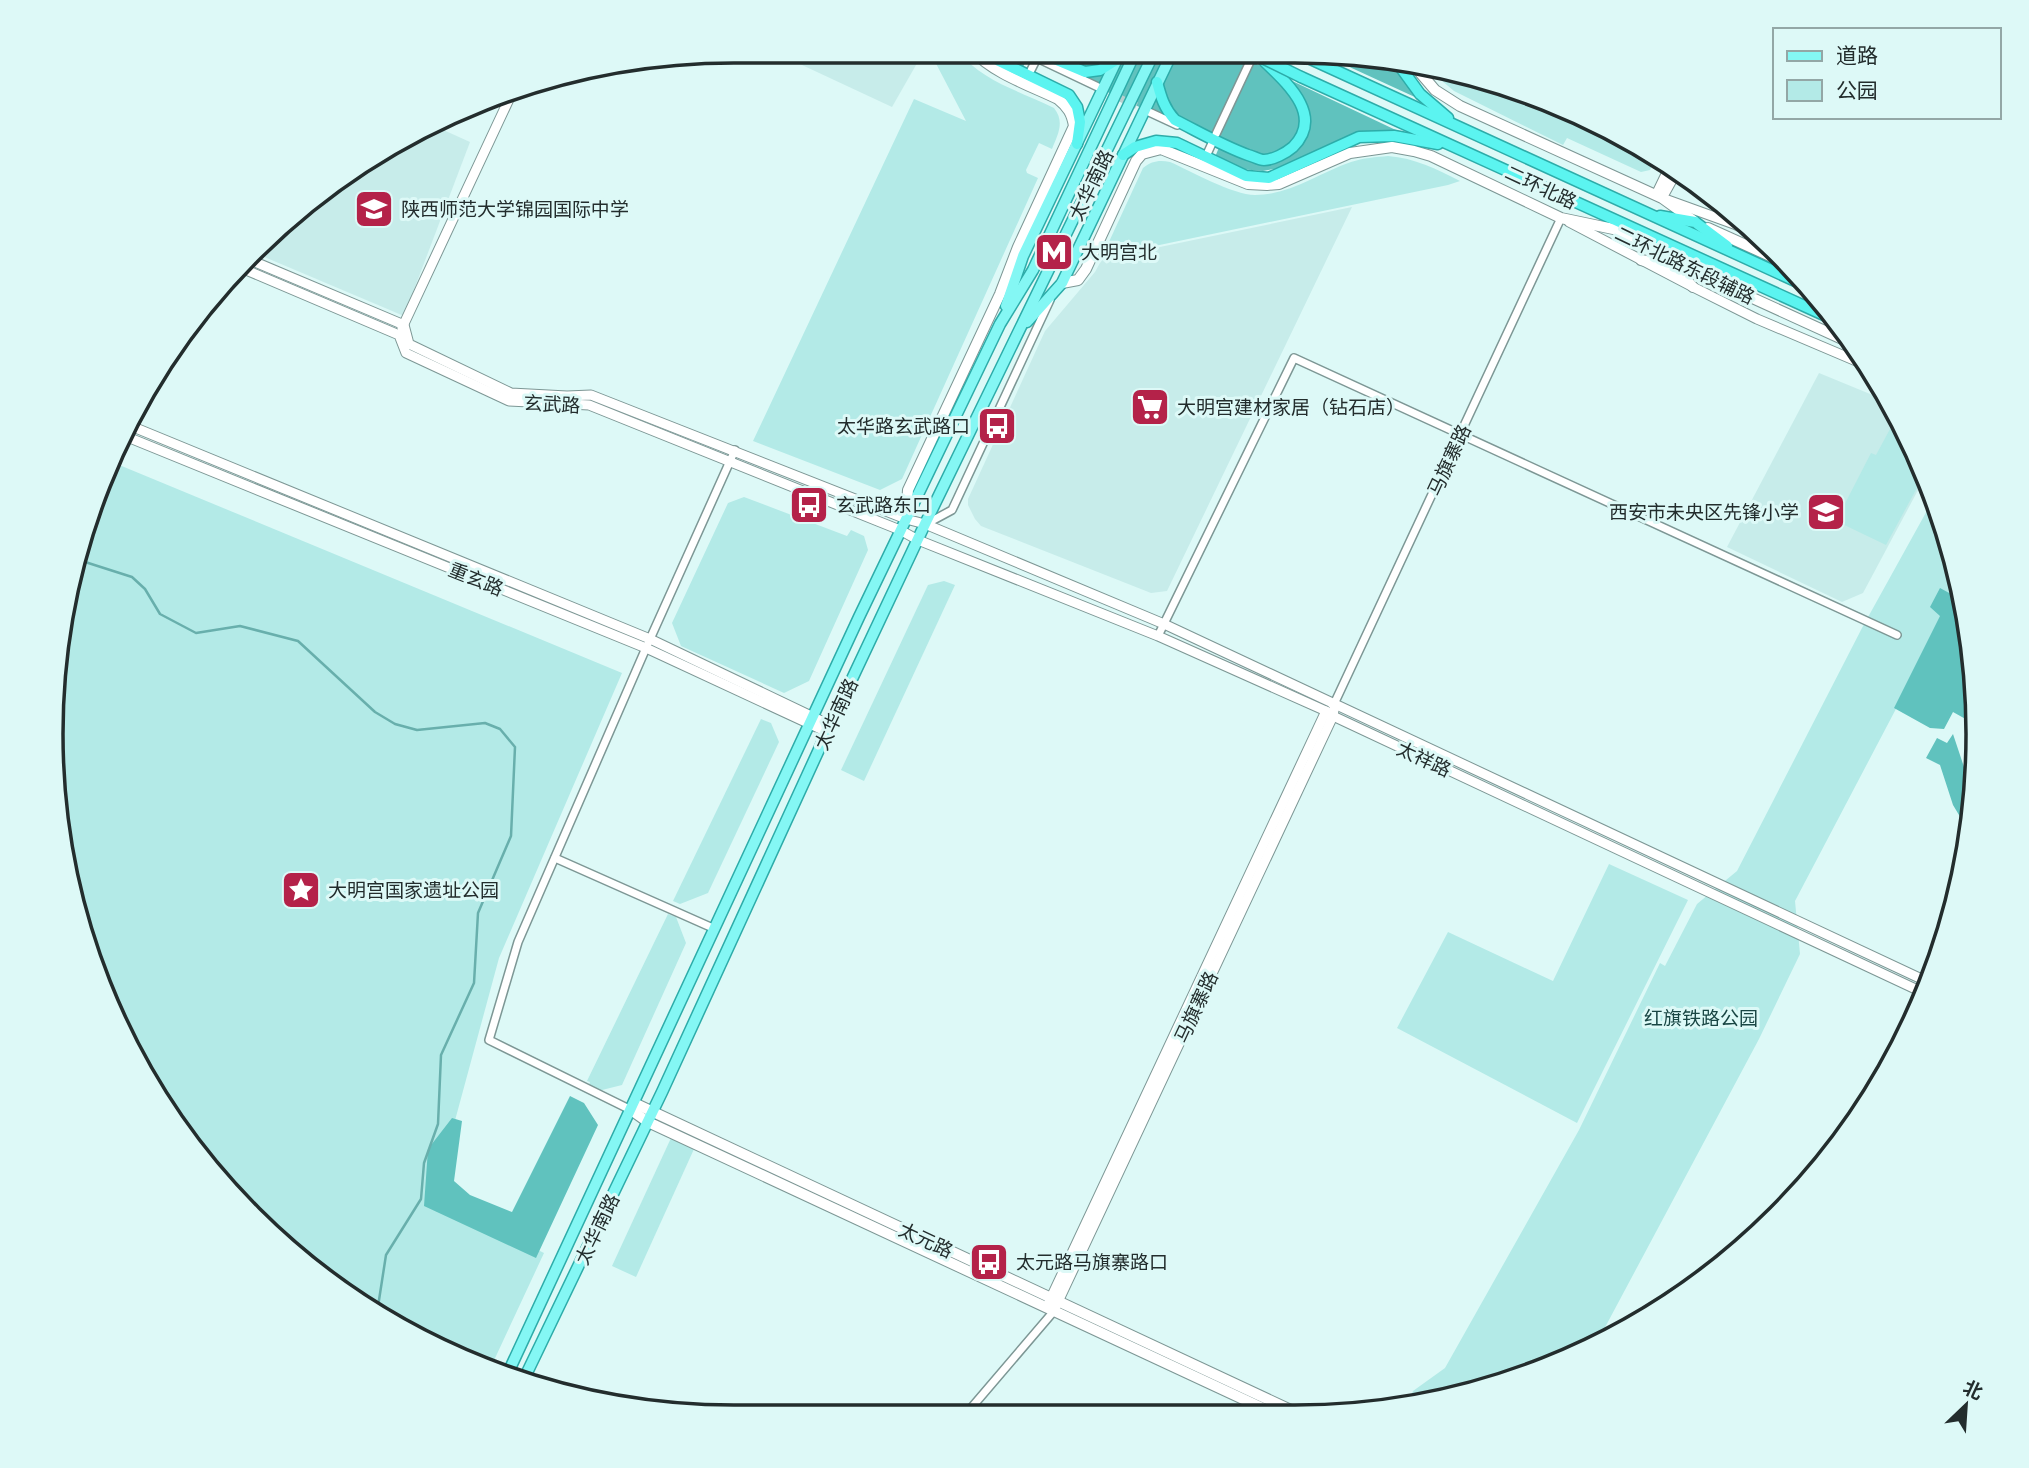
<svg xmlns="http://www.w3.org/2000/svg" width="2029" height="1468" font-family="'PT Sans','Noto Sans SC',sans-serif">
<style>
.built{fill:#c7ecea}
.green{fill:#b3eae7}
.forest{fill:#60c2be}
.lines{fill:none;stroke-linecap:round;stroke-linejoin:round}
.stream{stroke:#68afac;stroke-width:2.5}
.minor-tunnel{stroke:#b8d0cf;stroke-width:7;stroke-dasharray:7 3.5;stroke-linecap:butt}
.minor-casing{stroke:#7d9795;stroke-width:10}
.tertiary-casing{stroke:#7d9795;stroke-width:11}
.secondary-casing{stroke:#7d9795;stroke-width:12}
.primary-casing{stroke:#2daca9;stroke-width:13}
.trunk-casing{stroke:#2daca9;stroke-width:13}
.minor{stroke:#fff;stroke-width:7}
.tertiary{stroke:#fff;stroke-width:9}
.secondary{stroke:#fff;stroke-width:10}
.primary{stroke:#84f7f4;stroke-width:10}
.trunk{stroke:#5bf4f0;stroke-width:10}
.trunk-bridge-casing{stroke:#2daca9;stroke-width:13;stroke-linecap:butt}
.trunk-bridge{stroke:#5bf4f0;stroke-width:10}
.labels{text-anchor:middle;stroke-width:6;stroke-linejoin:round;paint-order:stroke}
.street-label{font-size:19px;fill:#232d2d;stroke:#ddf9f7}
.poi-label{font-size:19px;fill:#232d2d;stroke:#ddf9f7;text-anchor:start}
.park-label{font-size:19px;fill:#194644;stroke:#ddf9f7}
.rim{fill:none;stroke:#232d2d;stroke-width:3.5}
</style>
<rect width="100%" height="100%" fill="#ddf9f7"/>
<g class="built">
<path d="M 772,51 L 924,51 L 892,107 Z"/>
<path d="M 439,128 L 470,142 L 404,316 L 255,253 L 355,166 Z"/>
<path d="M 1352,207 L 1167,591 L 1151,593 L 981,526 L 975,519 L 968,505 L 968,499 L 1045,331 L 1095,272 L 1102,259 Z"/>
<path d="M 1819,373 L 1892,403 L 1925,477 L 1863,593 L 1842,602 L 1727,547 Z"/>
</g>
<g class="green">
<path d="M 926,51 L 958,51 C 983,82 1020,91 1054,108 C 1065,122 1058,134 1052,149 L 1039,143 L 1026,170 L 1027,173 L 1038,178 L 902,479 L 880,490 L 753,441 L 914,99 L 966,121 L 931,54 Z"/>
<path d="M 1424,64 L 1556,103 L 1637,142 L 1656,156 L 1650,170 L 1641,172 L 1567,138 L 1563,145 L 1454,91 L 1435,75 Z"/>
<path d="M 1388,156 C 1415,158 1436,169 1460,181 L 1448,185 L 1102,257 L 1143,168 C 1152,161 1159,160 1170,162 C 1191,171 1233,195 1255,195 C 1290,195 1319,173 1351,162 C 1363,158 1376,157 1388,156 Z"/>
<path d="M 1897,416 L 1924,475 L 1886,545 L 1836,521 L 1871,453 L 1876,455 Z"/>
<path d="M 112,462 L 622,673 L 499,958 L 434,1198 L 544,1253 L 490,1369 L 432,1347 L 318,1276 L 220,1184 L 103,996 L 57,823 L 57,644 Z"/>
<path d="M 744,497 L 847,536 L 851,530 L 864,536 L 868,550 L 809,681 L 784,693 L 681,646 L 672,623 L 728,503 Z"/>
<path d="M 1934,498 L 1942,515 L 1959,589 L 1795,901 L 1800,954 L 1759,1039 L 1594,1348 L 1407,1404 L 1413,1391 L 1445,1368 L 1579,1130 L 1660,963 L 1665,966 L 1697,904 L 1737,871 L 1862,628 Z"/>
<path d="M 944,581 L 955,585 L 864,781 L 841,770 L 928,585 Z"/>
<path d="M 761,719 L 771,723 L 779,742 L 708,893 L 680,904 L 673,901 Z"/>
<path d="M 1609,864 L 1688,900 L 1577,1123 L 1397,1028 L 1448,932 L 1553,981 Z"/>
<path d="M 668,914 L 676,917 L 686,943 L 622,1085 L 598,1091 L 588,1087 L 590,1082 L 587,1081 Z"/>
<path d="M 671,1138 L 694,1149 L 636,1277 L 612,1266 Z"/>
</g>
<g class="forest">
<path d="M 993,51 L 1229,51 L 1400,132 L 1379,132 L 1285,167 L 1263,171 L 1240,169 L 1215,157 L 1220,145 L 1029,55 L 1023,67 Z"/>
<path d="M 1319,53 L 1392,60 L 1400,76 L 1417,98 Z"/>
<path d="M 1940,588 L 1962,600 L 1972,645 L 1975,712 L 1971,722 L 1953,712 L 1944,729 L 1930,728 L 1894,708 L 1940,616 L 1930,607 Z"/>
<path d="M 1953,734 L 1974,797 L 1968,830 L 1953,805 L 1940,765 L 1926,758 L 1937,738 L 1947,743 Z"/>
<path d="M 570,1096 L 584,1103 L 598,1125 L 536,1258 L 424,1206 L 428,1149 L 452,1118 L 462,1121 L 454,1181 L 470,1195 L 512,1212 Z"/>
</g>
<g class="lines">
<path class="stream" d="M 82,561 L 132,577 L 145,589 L 160,614 L 196,633 L 240,626 L 298,641 L 375,712 L 395,724 L 417,730 L 485,723 L 500,729 L 515,747 L 511,836 L 478,913 L 474,983 L 441,1055 L 438,1124 L 424,1163 L 421,1199 L 386,1255 L 377,1313"/>
<path class="minor-tunnel" d="M 1111,94 L 1148,111"/>
<g class="minor-casing">
<g id="minor">
<path d="M 1037,58 L 1098,87"/>
<path d="M 1031,70 L 1037,58"/>
<path d="M 1149,112 L 1177,125"/>
<path d="M 1216,134 L 1255,51"/>
<path d="M 1208,152 L 1213,141"/>
<path d="M 926,524 L 952,510 L 1050,300"/>
<path d="M 1158,636 L 1294,358 L 1897,635"/>
<path d="M 1332,705 L 1335,702 L 1561,218"/>
<path d="M 555,858 L 715,929"/>
<path d="M 631,1110 L 489,1040 L 518,942 L 646,648 L 735,450"/>
<path d="M 966,1414 L 1054,1311"/>
</g>
</g>
<g class="tertiary-casing">
<g id="tertiary">
<path d="M 1677,171 L 1662,198 L 1734,224 L 1762,237"/>
<path d="M 1656,195 L 1670,166"/>
<path d="M 1569,222 L 1693,287 L 1757,319 L 1868,366"/>
<path d="M 248,259 L 404,325 L 409,344 L 511,393 L 567,396 L 591,395 L 906,519 L 925,524 L 1164,624 L 1928,982"/>
<path d="M 239,267 L 399,335 L 406,353 L 509,401 L 589,405 L 880,522 L 900,530 L 918,540 L 1158,636 L 1326,711 L 1333,716 L 1924,993"/>
<path d="M 402,328 L 511,95"/>
<path d="M 126,424 L 650,639 L 830,725"/>
<path d="M 120,434 L 646,648 L 827,732"/>
<path d="M 1049,1302 L 1326,711"/>
<path d="M 1056,1306 L 1333,716 L 1334,710"/>
</g>
</g>
<g class="secondary-casing">
<g id="secondary">
<path d="M 1411,62 L 1435,90 L 1460,106 L 1662,198 L 1694,221"/>
<path d="M 1708,228 L 1790,265"/>
<path d="M 1641,260 L 1685,268"/>
<path d="M 1673,265 L 1693,287"/>
<path d="M 1062,283 L 1078,280 L 1086,269 L 1136,161 L 1142,154 L 1161,149 L 1248,184 L 1267,185 L 1279,184 L 1350,153 L 1392,147 L 1414,151 L 1431,156 L 1561,218 L 1618,230 L 1658,249 L 1724,285 L 1851,343"/>
<path d="M 906,518 L 908,490 L 1000,294 L 1018,247 L 1074,126 C 1072,114 1068,107 1058,99 C 1029,85 995,74 973,51"/>
<path d="M 634,1103 L 1295,1412"/>
<path d="M 631,1110 L 648,1122 L 1271,1412"/>
</g>
</g>
<g class="primary-casing">
<g id="primary">
<path d="M 1006,306 L 1023,256 L 1121,51"/>
<path d="M 1027,322 L 1062,283 L 1173,51"/>
<path d="M 507,1375 L 859,617 L 1000,324 L 1033,270 L 1136,51"/>
<path d="M 523,1381 L 662,1092 L 827,732 L 925,524 L 1155,51"/>
</g>
</g>
<g class="trunk-casing">
<g id="trunk">
<path d="M 983,51 L 999,61 L 1069,95 L 1077,107 L 1080,122 L 1077,144"/>
<path d="M 1035,51 L 1085,72 L 1100,70 L 1116,60"/>
<path d="M 1293,51 L 1813,289"/>
<path d="M 1396,61 L 1420,94 L 1448,118"/>
<path d="M 1301,77 L 1835,320"/>
<path d="M 1157,82 C 1161,97 1164,108 1175,120 C 1199,132 1223,146 1248,155 C 1253,156 1259,160 1264,160 C 1273,160 1286,153 1293,147 C 1326,114 1283,80 1261,58"/>
<path d="M 1123,155 L 1135,147 L 1156,141 L 1177,143 L 1246,176 L 1269,178 L 1359,137 L 1394,136 L 1438,144"/>
<path d="M 1660,216 L 1695,222 L 1727,246"/>
</g>
</g>
<use href="#minor" class="minor"/>
<use href="#tertiary" class="tertiary"/>
<use href="#secondary" class="secondary"/>
<use href="#primary" class="primary"/>
<use href="#trunk" class="trunk"/>
<g class="trunk-bridge-casing">
<path id="trunk-bridge" d="M 1248,51 L 1301,77"/>
</g>
<use href="#trunk-bridge" class="trunk-bridge"/>
</g>
<defs>
<g id="school-square" transform="scale(2.0125)"><rect x="-9" y="-9" width="18" height="18" rx="4" fill="#b42249" stroke="#ddf9f7"/><path d="M0-5L7-2L0 1L-7-2ZM-4 1L0 2.5L4 1V4Q0 6-4 4Z" fill="#fff"/></g>
<g id="metro-square" transform="scale(2.0125)"><rect x="-9" y="-9" width="18" height="18" rx="4" fill="#b42249" stroke="#ddf9f7"/><path d="M-5.5 5V-5H-3L0 0L3-5H5.5V5H3V-.5L0 4L-3-.5V5Z" fill="#fff"/></g>
<g id="supermarket-square" transform="scale(2.0125)"><rect x="-9" y="-9" width="18" height="18" rx="4" fill="#b42249" stroke="#ddf9f7"/><path d="M-6-5.5h2.5l.6 2H6L4.5 2H-2.5L-4.4-4H-6ZM-1.5 3.2a1.3 1.3 0 1 0 .1 0ZM3 3.2a1.3 1.3 0 1 0 .1 0Z" fill="#fff"/></g>
<g id="bus-square" transform="scale(2.0125)"><rect x="-9" y="-9" width="18" height="18" rx="4" fill="#b42249" stroke="#ddf9f7"/><path d="M-5-6H5V4H4V6H2V4H-2V6H-4V4H-5ZM-3.5-4V0h7V-4ZM-3.5 1.2v1.5H-2V1.2ZM2 1.2v1.5H3.5V1.2Z" fill="#fff"/></g>
<g id="sight-square" transform="scale(2.0125)"><rect x="-9" y="-9" width="18" height="18" rx="4" fill="#b42249" stroke="#ddf9f7"/><path d="M0-6L1.8-2.2L6-1.7L2.9 1.2L3.7 5.4L0 3.3L-3.7 5.4L-2.9 1.2L-6-1.7L-1.8-2.2Z" fill="#fff"/></g>
</defs>
<g fill-rule="evenodd">
<use href="#school-square" x="374" y="209"/>
<use href="#metro-square" x="1054" y="252"/>
<use href="#supermarket-square" x="1150" y="407"/>
<use href="#bus-square" x="997" y="426"/>
<use href="#bus-square" x="809" y="505"/>
<use href="#school-square" x="1826" y="512"/>
<use href="#sight-square" x="301" y="890"/>
<use href="#bus-square" x="989" y="1262"/>
</g>
<g class="labels">
<g class="street-label">
<text transform="translate(1091 185) rotate(-64)" y="7">太华南路</text>
<text transform="translate(1541 187) rotate(25)" y="7">二环北路</text>
<text transform="translate(1685 265) rotate(26)" y="7">二环北路东段辅路</text>
<text transform="translate(552 404) rotate(3)" y="7">玄武路</text>
<text transform="translate(1449 460) rotate(-65)" y="7">马旗寨路</text>
<text transform="translate(476 579) rotate(22)" y="7">重玄路</text>
<text transform="translate(836 714) rotate(-65)" y="7">太华南路</text>
<text transform="translate(1424 759) rotate(25)" y="7">太祥路</text>
<text transform="translate(1196 1007) rotate(-65)" y="7">马旗寨路</text>
<text transform="translate(597 1229) rotate(-64)" y="7">太华南路</text>
<text transform="translate(926 1240) rotate(25)" y="7">太元路</text>
</g>
<g class="poi-label">
<text x="401" y="216">陕西师范大学锦园国际中学</text>
<text x="1081" y="259">大明宫北</text>
<text x="1177" y="414">大明宫建材家居（钻石店）</text>
<text x="970" y="433" text-anchor="end">太华路玄武路口</text>
<text x="836" y="512">玄武路东口</text>
<text x="1799" y="519" text-anchor="end">西安市未央区先锋小学</text>
<text x="328" y="897">大明宫国家遗址公园</text>
<text x="1016" y="1269">太元路马旗寨路口</text>
</g>
<g class="park-label">
<text x="1701" y="1025">红旗铁路公园</text>
</g>
</g>
<path d="M0 0H2029V1468H0ZM734 63H1295A671 671 0 0 1 1966 734V734A671 671 0 0 1 1295 1405H734A671 671 0 0 1 63 734V734A671 671 0 0 1 734 63Z" fill="#ddf9f7" fill-rule="evenodd"/>
<path class="rim" d="M734 63H1295A671 671 0 0 1 1966 734V734A671 671 0 0 1 1295 1405H734A671 671 0 0 1 63 734V734A671 671 0 0 1 734 63Z"/>
<rect x="1773" y="28" width="228" height="91" fill="#ddf9f7" stroke="#93a7a6" stroke-width="2"/>
<rect x="1787" y="51" width="35" height="10" fill="#84f7f4" stroke="#93a7a6" stroke-width="2"/>
<text x="1836" y="63" font-size="21" fill="#232d2d">道路</text>
<rect x="1787" y="80" width="35" height="21" fill="#b3eae7" stroke="#93a7a6" stroke-width="2"/>
<text x="1836" y="98" font-size="21" fill="#232d2d">公园</text>
<g transform="translate(1966 1405) rotate(25)" stroke="#ddf9f7" stroke-width="5" paint-order="stroke">
<path d="M0-5L12 26L0 18L-12 26Z" fill="#232d2d"/>
<text y="-10" font-size="19" font-weight="bold" text-anchor="middle" fill="#232d2d">北</text>
</g>
</svg>
